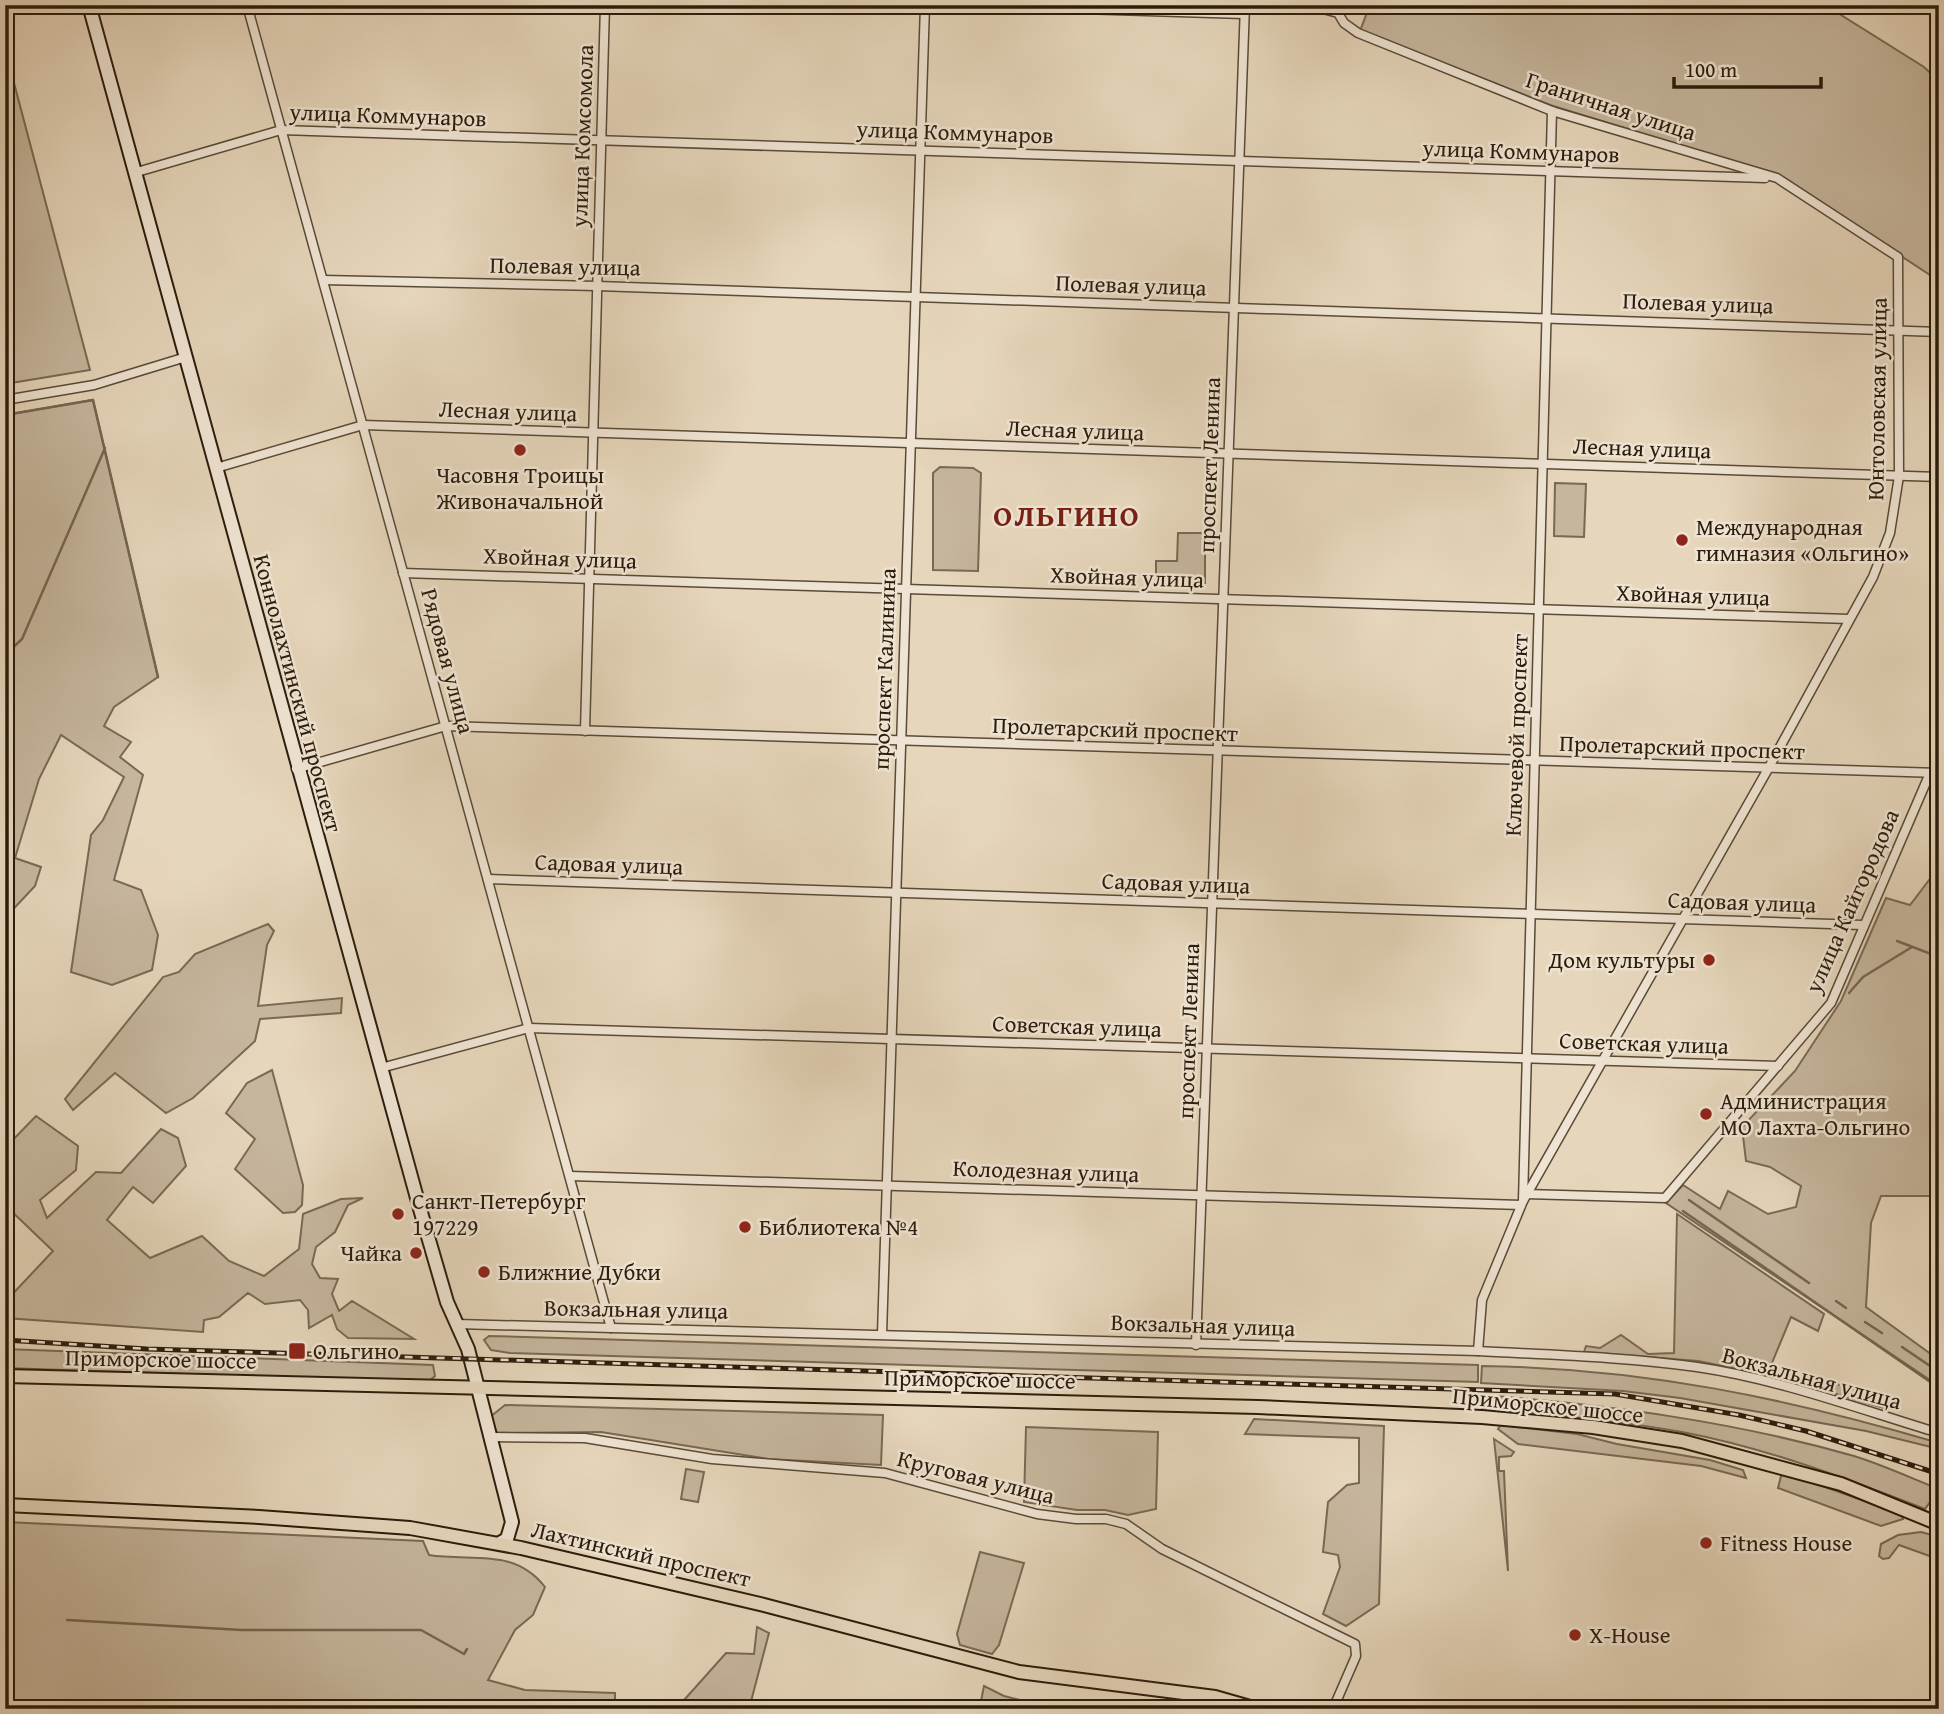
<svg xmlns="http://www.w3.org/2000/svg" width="1944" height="1714" font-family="'Gentium Book Plus',serif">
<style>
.green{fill:#c6b69d;stroke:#786954;stroke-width:2}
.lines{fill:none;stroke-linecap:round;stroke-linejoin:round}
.stream{stroke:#756651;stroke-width:2.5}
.street-casing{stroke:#5a4a37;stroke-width:11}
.secondary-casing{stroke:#2b1c0b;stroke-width:16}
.primary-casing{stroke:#2b1c0b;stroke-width:16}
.street{stroke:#efe4d3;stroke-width:8}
.secondary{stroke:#efe4d3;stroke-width:12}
.primary{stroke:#e6d6bb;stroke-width:12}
.rail-casing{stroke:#2b1c0b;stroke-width:5}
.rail{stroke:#efe4d3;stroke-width:2.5;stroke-dasharray:8;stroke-linecap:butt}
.poi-dot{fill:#8f2418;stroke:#efe4d3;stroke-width:2.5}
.labels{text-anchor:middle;stroke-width:5;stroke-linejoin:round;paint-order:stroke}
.street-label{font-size:23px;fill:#2b1c0b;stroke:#efe4d3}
.poi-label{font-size:23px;fill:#2b1c0b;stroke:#efe4d3;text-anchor:start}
.district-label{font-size:30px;font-weight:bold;letter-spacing:2px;fill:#7a1f14;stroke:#efe4d3}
</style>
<rect width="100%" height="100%" fill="#e6d6bb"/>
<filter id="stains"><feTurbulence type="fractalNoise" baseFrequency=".00286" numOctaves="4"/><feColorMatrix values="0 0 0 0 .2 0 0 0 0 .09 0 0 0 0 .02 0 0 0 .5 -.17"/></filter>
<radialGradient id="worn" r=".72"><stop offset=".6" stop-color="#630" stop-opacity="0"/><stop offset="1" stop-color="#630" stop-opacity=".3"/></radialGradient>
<g class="green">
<path d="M 1370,5 L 1825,5 L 1924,67 L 1939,81 L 1939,281 L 1778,175 L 1553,106 L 1360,31 Z"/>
<path d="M 5,49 L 90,370 L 5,384 Z"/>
<path d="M 93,400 L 158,677 L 114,707 L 104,726 L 131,742 L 120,757 L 143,775 L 114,880 L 141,890 L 158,935 L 152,970 L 112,985 L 71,972 L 91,835 L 103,820 L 124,777 L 61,735 L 39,779 L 15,858 L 41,867 L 35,886 L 5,918 L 5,415 Z"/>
<path d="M 940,467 L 973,468 L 981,473 L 978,571 L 933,570 L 933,473 Z"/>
<path d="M 1555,483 L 1586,484 L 1584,537 L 1554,536 Z"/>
<path d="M 1178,533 L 1205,533 L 1205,583 L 1156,584 L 1156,561 L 1177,561 Z"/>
<path d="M 1939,867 L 1939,1196 L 1881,1196 L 1871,1223 L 1866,1307 L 1939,1360 L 1939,1386 L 1666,1203 L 1683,1185 L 1720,1209 L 1728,1191 L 1768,1214 L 1796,1207 L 1801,1186 L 1770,1167 L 1746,1161 L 1742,1127 L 1795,1071 L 1841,1001 L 1886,898 L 1910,905 Z"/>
<path d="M 268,924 L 274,931 L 267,945 L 258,1006 L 342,998 L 341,1013 L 260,1019 L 255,1041 L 193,1098 L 166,1113 L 115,1073 L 73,1110 L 65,1099 L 163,977 L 179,972 L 195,954 Z"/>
<path d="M 272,1070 L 303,1185 L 302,1205 L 295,1212 L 283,1213 L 235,1169 L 255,1139 L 226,1113 L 247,1083 Z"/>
<path d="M 36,1116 L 78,1146 L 76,1170 L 40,1200 L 47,1218 L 96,1172 L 121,1173 L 161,1129 L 178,1138 L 186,1166 L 153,1203 L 133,1187 L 107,1220 L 150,1258 L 202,1236 L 229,1261 L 264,1276 L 299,1249 L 303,1214 L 341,1199 L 363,1198 L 348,1205 L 335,1232 L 316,1247 L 312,1264 L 320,1278 L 338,1279 L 332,1294 L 339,1311 L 352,1301 L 414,1339 L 348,1338 L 337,1329 L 332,1315 L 309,1328 L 308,1310 L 300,1300 L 265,1304 L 248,1293 L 219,1317 L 204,1320 L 203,1332 L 5,1318 L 5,1302 L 53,1251 L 5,1205 L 5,1148 Z"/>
<path d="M 1677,1214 L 1824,1314 L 1818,1331 L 1791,1317 L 1769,1370 L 1774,1372 L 1772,1376 L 1698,1361 L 1584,1352 L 1586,1346 L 1600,1348 L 1621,1335 L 1648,1354 L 1674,1353 Z"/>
<path d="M 489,1336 L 1478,1365 L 1478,1382 L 510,1353 L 491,1350 L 484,1340 Z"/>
<path d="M 5,1349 L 433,1365 L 435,1376 L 428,1382 L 5,1368 Z"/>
<path d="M 1482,1366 C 1642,1368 1787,1398 1939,1443 L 1939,1449 L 1866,1431 L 1680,1398 L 1623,1391 L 1481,1383 Z"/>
<path d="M 1829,1382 L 1887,1398 L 1884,1408 L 1826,1391 Z"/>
<path d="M 1482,1395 C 1608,1405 1732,1421 1854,1456 C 1883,1465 1911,1478 1939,1489 L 1925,1509 C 1846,1478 1766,1448 1682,1432 C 1616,1420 1549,1415 1482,1408 Z"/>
<path d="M 505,1405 L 883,1415 L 881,1465 L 768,1459 L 601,1432 L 497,1433 L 490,1417 Z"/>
<path d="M 1254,1419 L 1384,1426 L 1379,1604 L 1346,1626 L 1323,1614 L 1340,1567 L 1338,1555 L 1323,1552 L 1328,1502 L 1347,1485 L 1359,1483 L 1359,1438 L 1245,1434 Z"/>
<path d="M 1501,1425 L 1577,1434 L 1617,1444 L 1710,1460 L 1743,1470 L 1746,1478 L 1701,1466 L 1518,1444 L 1498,1429 Z"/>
<path d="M 1026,1427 L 1158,1432 L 1156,1509 L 1128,1515 L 1105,1510 L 1077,1510 L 1024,1502 Z"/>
<path d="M 1494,1439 L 1514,1452 L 1511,1456 L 1499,1457 L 1499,1471 L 1504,1471 L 1508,1571 Z"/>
<path d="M 686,1469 L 704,1472 L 698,1502 L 681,1499 Z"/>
<path d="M 1782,1472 L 1902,1514 L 1903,1519 L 1881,1526 L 1778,1488 Z"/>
<path d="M 5,1522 L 423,1541 L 429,1555 C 472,1562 514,1547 545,1587 L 533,1615 L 515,1630 L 488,1680 L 525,1690 L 615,1693 L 615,1704 L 638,1709 L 5,1709 Z"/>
<path d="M 1921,1532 L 1939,1537 L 1939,1563 L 1938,1559 L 1899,1545 L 1889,1558 L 1883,1559 L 1879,1556 L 1881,1544 L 1898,1535 Z"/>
<path d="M 980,1552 L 1024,1563 L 999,1645 L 992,1654 L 960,1645 L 957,1634 Z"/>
<path d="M 757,1627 L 769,1633 L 749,1709 L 676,1709 L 726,1653 L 754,1654 Z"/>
<path d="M 984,1686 L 1004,1696 L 1057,1709 L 1006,1709 L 981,1701 Z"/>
</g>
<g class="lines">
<g class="stream">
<path d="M 5,415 L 93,400 L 158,677"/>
<path d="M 5,655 L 22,639 L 105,448"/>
<path d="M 1897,941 L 1939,957"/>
<path d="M 1849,993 L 1863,977 L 1912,947"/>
<path d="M 1689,1200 L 1809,1283"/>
<path d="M 1683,1211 L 1939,1388"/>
<path d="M 1836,1301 L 1846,1308"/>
<path d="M 1865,1322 L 1882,1333"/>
<path d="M 1902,1347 L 1939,1372"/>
<path d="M 67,1620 L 242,1630 L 421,1630 L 464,1654 L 467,1649"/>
</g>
<g class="street-casing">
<g id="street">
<path d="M 247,5 L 611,1328"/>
<path d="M 951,5 L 1244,14"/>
<path d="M 1308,5 L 1338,13 L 1344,23 L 1358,33 L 1552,111 L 1777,178 L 1898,257 L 1899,476 L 1890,533 L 1873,577 L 1768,769 L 1523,1201"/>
<path d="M 137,172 L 281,130 L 1765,178"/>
<path d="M 323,280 L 597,286 L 1939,332"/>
<path d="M 5,400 L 94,385 L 186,357"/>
<path d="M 216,468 L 363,425 L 1939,477"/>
<path d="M 403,573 L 1849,619"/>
<path d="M 585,731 L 605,5"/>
<path d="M 296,769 L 446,726 L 1939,773"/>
<path d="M 488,879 L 1862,925"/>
<path d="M 381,1068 L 529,1028 L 1778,1066"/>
<path d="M 570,1176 L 1521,1205"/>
<path d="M 1526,1194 L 1665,1198 L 1831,1003 L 1930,773"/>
<path d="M 457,1324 L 1478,1351 C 1551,1355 1625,1357 1697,1367 C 1779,1379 1859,1409 1939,1433"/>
<path d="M 882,1334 L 925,5"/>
<path d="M 1196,1345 L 1245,5"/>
<path d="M 1478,1351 L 1482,1300 L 1523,1201 L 1552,111"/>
<path d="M 491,1437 L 585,1438 L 712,1459 L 885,1473 L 1037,1514 L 1076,1519 L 1106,1519 L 1126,1524 L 1162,1549 L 1355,1644 L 1356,1656 L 1333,1709"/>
</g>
</g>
<g class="secondary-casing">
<path id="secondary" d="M 89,5 L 420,1209 L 447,1302 L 468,1349 L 512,1522 L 507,1539 L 500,1543"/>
</g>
<g class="primary-casing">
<g id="primary">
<path d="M 5,1376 L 1258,1407 L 1482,1417 L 1593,1427 L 1682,1441 L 1841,1484 L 1939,1524"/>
<path d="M 5,1505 L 259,1517 L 410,1528 L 521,1548 L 764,1605 L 1019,1672 L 1215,1697 L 1257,1709"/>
</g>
</g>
<use href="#street" class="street"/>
<use href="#secondary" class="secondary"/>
<use href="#primary" class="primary"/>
<g class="rail-casing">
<path id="rail" d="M 5,1340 L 147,1349 L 1615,1394 L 1739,1415 L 1806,1431 L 1939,1474"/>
</g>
<use href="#rail" class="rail"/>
</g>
<g class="poi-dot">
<circle cx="520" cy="450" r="7"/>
<circle cx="1682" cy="540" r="7"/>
<circle cx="1709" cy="960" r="7"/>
<circle cx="1706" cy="1114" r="7"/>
<circle cx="398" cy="1214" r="7"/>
<circle cx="745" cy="1227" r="7"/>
<circle cx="416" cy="1253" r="7"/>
<circle cx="484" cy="1272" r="7"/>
<rect x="288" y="1342" width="18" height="18" rx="3.5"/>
<circle cx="1706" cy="1543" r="7"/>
<circle cx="1575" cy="1635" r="7"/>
</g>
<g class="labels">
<g class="street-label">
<text transform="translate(1611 106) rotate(18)" y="8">Граничная улица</text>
<text transform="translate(388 115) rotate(2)" y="8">улица Коммунаров</text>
<text transform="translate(955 132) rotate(2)" y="8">улица Коммунаров</text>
<text transform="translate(582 136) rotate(-88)" y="8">улица Комсомола</text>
<text transform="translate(1521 151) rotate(2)" y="8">улица Коммунаров</text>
<text transform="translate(565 266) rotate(1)" y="8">Полевая улица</text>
<text transform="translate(1131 285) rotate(2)" y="8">Полевая улица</text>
<text transform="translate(1698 303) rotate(2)" y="8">Полевая улица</text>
<text transform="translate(1877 399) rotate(-89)" y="8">Юнтоловская улица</text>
<text transform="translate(508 411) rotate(2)" y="8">Лесная улица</text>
<text transform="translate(1075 430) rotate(2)" y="8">Лесная улица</text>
<text transform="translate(1642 448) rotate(2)" y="8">Лесная улица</text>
<text transform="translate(1209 465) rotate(-88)" y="8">проспект Ленина</text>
<text transform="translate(560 558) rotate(2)" y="8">Хвойная улица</text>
<text transform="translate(1127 577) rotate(2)" y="8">Хвойная улица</text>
<text transform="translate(1693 595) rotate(2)" y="8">Хвойная улица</text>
<text transform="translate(448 661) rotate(75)" y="8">Рядовая улица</text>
<text transform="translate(884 669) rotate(-88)" y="8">проспект Калинина</text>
<text transform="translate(298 693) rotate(75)" y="8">Коннолахтинский проспект</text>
<text transform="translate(1115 729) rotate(2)" y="8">Пролетарский проспект</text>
<text transform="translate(1516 735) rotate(-88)" y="8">Ключевой проспект</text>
<text transform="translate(1682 747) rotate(2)" y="8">Пролетарский проспект</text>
<text transform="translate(609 864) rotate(2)" y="8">Садовая улица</text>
<text transform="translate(1176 883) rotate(2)" y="8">Садовая улица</text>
<text transform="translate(1852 901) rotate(-66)" y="8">улица Кайгородова</text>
<text transform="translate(1742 902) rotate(2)" y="8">Садовая улица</text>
<text transform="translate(1077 1026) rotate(2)" y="8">Советская улица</text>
<text transform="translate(1188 1031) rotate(-88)" y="8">проспект Ленина</text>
<text transform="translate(1644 1043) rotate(2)" y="8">Советская улица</text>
<text transform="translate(1046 1171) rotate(2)" y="8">Колодезная улица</text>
<text transform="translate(636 1309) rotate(1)" y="8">Вокзальная улица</text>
<text transform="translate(1203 1325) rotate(2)" y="8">Вокзальная улица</text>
<text transform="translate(161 1359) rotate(1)" y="8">Приморское шоссе</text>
<text transform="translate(1812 1378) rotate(15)" y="8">Вокзальная улица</text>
<text transform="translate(980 1379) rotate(1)" y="8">Приморское шоссе</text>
<text transform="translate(1548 1405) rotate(6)" y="8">Приморское шоссе</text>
<text transform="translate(976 1477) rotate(14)" y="8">Круговая улица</text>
<text transform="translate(641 1554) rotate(13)" y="8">Лахтинский проспект</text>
</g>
<g class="poi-label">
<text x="520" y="483" text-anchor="middle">Часовня Троицы<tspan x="520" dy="26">Живоначальной</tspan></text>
<text x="1696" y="535">Международная<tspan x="1696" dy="26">гимназия «Ольгино»</tspan></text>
<text x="1695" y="968" text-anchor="end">Дом культуры</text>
<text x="1720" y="1109">Администрация<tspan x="1720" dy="26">МО Лахта-Ольгино</tspan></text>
<text x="412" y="1209">Санкт-Петербург<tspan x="412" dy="26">197229</tspan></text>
<text x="759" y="1235">Библиотека №4</text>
<text x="402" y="1261" text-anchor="end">Чайка</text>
<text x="498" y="1280">Ближние Дубки</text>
<text x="313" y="1359">Ольгино</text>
<text x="1720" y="1551">Fitness House</text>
<text x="1589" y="1643">X-House</text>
</g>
<g class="district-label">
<text x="1067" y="526">ОЛЬГИНО</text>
</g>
</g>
<rect width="1944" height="1714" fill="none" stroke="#e6d6bb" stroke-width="28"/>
<rect x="7" y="7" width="1930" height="1700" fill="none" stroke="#2b1c0b" stroke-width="3.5"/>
<rect x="14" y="14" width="1916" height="1686" fill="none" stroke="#2b1c0b" stroke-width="2"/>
<path d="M1674 77v10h147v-10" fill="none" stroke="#2b1c0b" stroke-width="3.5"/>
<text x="1685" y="77" font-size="21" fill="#2b1c0b" stroke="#efe4d3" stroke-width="5" paint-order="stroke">100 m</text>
<rect width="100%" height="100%" filter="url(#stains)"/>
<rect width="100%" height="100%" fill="url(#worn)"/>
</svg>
